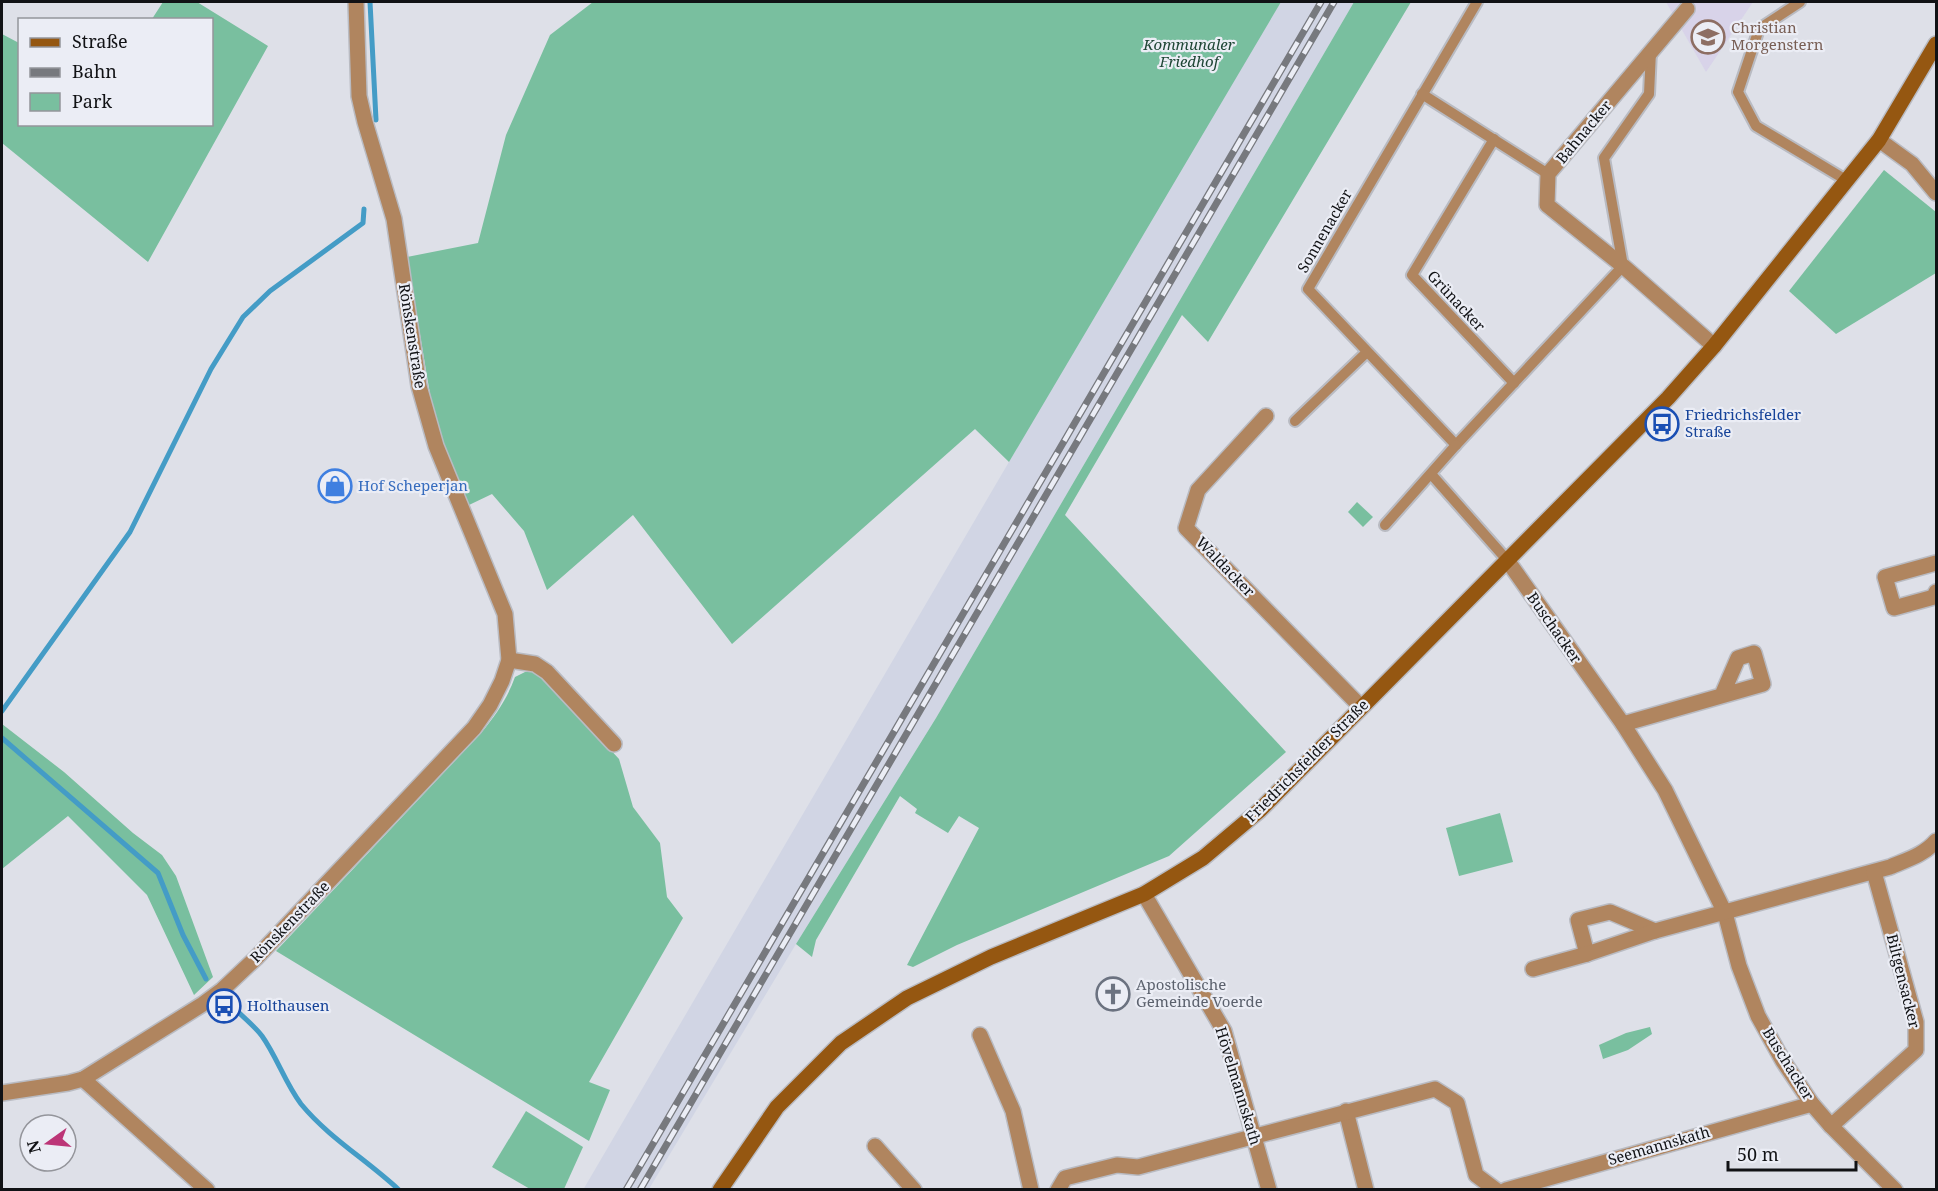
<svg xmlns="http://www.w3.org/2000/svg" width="1938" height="1191" font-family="'Noto Serif',serif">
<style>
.built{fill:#d1d5e4}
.education{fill:#d8d3e9}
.green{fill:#79bf9f}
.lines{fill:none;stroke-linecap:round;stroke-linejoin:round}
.stream{stroke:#449cc6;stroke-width:5}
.service-casing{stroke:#b9bbc2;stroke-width:14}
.minor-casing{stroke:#b9bbc2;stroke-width:18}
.secondary-casing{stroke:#b9bbc2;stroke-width:18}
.service{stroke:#b0855f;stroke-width:10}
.minor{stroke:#b0855f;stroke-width:15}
.secondary{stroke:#955711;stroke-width:15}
.rail-casing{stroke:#77797e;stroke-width:7}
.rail{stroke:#ebedf5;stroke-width:4.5;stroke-dasharray:14;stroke-linecap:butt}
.labels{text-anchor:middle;stroke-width:4.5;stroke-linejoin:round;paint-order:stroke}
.education-label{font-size:15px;fill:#785e54;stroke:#ebedf5;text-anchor:start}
.park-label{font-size:15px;font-style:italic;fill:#1e4635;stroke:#ebedf5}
.street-label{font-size:15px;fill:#111215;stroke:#ebedf5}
.transit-label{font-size:15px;fill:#164399;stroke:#ebedf5;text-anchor:start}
.shop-label{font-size:15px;fill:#366cbe;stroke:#ebedf5;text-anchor:start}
.worship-label{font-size:15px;fill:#5b616d;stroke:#ebedf5;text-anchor:start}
</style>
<rect width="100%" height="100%" fill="#dee0e8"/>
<path class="built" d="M 1281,2 L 1354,2 L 936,718 L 796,944 L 649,1189 L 583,1190 L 1192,149 Z"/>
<path class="education" d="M 1666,2 L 1753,2 L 1706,72 Z"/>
<g class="green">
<path d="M 163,2 L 197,2 L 268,46 L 148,262 L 2,143 L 2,34 L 19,43 L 20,124 L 212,124 L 212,20 L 152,19 Z"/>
<path d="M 593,2 L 1281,2 L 1009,462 L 975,429 L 732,644 L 633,515 L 547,590 L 524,531 L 492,494 L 469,505 L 442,446 L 430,394 L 407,257 L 478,243 L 506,135 L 550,35 Z"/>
<path d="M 1354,2 L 1411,2 L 1208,342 L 1182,315 L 1065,515 L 1286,752 L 1169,856 L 957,945 L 913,967 L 907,965 L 979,828 L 959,816 L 948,833 L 915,813 L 917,809 L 900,796 L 816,940 L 812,957 L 796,944 L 936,718 Z"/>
<path d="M 1884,170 L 1936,212 L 1936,273 L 1836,334 L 1789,291 Z"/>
<path d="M 1357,502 L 1373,517 L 1363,527 L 1348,512 Z"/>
<path d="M 525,672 L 535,672 L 545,679 L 619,759 L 633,807 L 660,843 L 667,897 L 683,918 L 589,1082 L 610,1090 L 589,1141 L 276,951 L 481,733 C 496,715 507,699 515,677 Z"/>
<path d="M 2,724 L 64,772 L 133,833 L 162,855 L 176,876 L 213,977 L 194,995 L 147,895 L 68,816 L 2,869 Z"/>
<path d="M 1500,813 L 1513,862 L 1459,876 L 1446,828 Z"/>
<path d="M 1650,1027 L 1652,1034 L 1628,1050 L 1603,1059 L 1599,1045 L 1626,1033 Z"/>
<path d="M 526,1111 L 583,1147 L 564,1189 L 530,1189 L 492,1167 Z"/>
</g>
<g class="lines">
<g class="stream">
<path d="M 370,2 L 376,120"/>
<path d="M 2,711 L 130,532 L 211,369 L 243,317 L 270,291 L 363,223 L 364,209"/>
<path d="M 2,738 L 158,873 L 183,935 L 206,979"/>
<path d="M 229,1003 C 239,1014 253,1024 262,1036 C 277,1057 285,1083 301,1104 C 329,1138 367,1160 399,1190"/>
</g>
<g class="service-casing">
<g id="service">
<path d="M 1477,2 L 1308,289 L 1456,445 L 1623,266 L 1604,158 L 1649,94 L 1651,51"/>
<path d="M 1800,2 L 1759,29 L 1738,92 L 1756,126 L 1846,180"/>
<path d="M 1422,94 L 1548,174"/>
<path d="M 1494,139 L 1412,275 L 1514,383"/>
<path d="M 1295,421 L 1367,352"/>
<path d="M 1431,474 L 1507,560"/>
<path d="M 1385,525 L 1456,445"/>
</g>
</g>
<g class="minor-casing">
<g id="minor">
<path d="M 1687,9 L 1548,174 L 1547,205 L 1623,266 L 1714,346"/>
<path d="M 1879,140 L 1912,164 L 1936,193"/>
<path d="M 1266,416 L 1198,490 L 1186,528 L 1361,707"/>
<path d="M 1507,560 L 1623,724 L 1665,790 L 1725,913 L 1739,966 L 1758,1016 L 1783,1061 L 1812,1104 L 1831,1126 L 1895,1190"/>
<path d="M 1936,563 L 1885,577 L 1894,608 L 1934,597 L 1936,592"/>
<path d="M 509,660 L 535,664 L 547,672 L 614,744"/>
<path d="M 1623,724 L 1763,684 L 1754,653 L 1738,658 L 1722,695"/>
<path d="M 1144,894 L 1224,1031 L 1269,1190"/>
<path d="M 1587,954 L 1578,920 L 1610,912 L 1655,931"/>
<path d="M 1533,969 L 1587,954 L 1655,931 L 1890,867 C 1906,860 1924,855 1936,841"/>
<path d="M 980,1035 L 1013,1111 L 1031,1190"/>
<path d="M 83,1079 L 207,1190"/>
<path d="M 2,1093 L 68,1083 L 83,1079 L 203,1004 L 222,990 L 256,958 L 474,728 L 490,705 L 502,681 L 509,660 L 505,614 L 436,446 L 419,386 L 394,219 L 365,122 L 359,96 L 356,2"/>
<path d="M 1346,1111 L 1366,1190"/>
<path d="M 1831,1126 L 1916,1050 L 1916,1022 L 1874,872"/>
<path d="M 875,1146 L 914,1190"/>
<path d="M 1058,1190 L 1065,1178 L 1117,1165 L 1138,1167 L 1435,1089 L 1457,1103 L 1476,1175 L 1496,1190"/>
<path d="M 1506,1190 L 1812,1104"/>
</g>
</g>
<g class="secondary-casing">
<path id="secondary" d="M 720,1190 L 777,1107 L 841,1043 L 907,998 L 991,957 L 1144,894 L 1203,858 L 1260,810 L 1668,398 L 1714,346 L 1879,140 L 1936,44"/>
</g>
<use href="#service" class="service"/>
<use href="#minor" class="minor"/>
<use href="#secondary" class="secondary"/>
<g class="rail-casing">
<g id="rail">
<path d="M 626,1190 L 1321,2"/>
<path d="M 640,1190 L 1334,2"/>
</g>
</g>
<use href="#rail" class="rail"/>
</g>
<defs>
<g id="school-ring" transform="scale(1.725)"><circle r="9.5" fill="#ebedf5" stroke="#8d6e63" stroke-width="1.5"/><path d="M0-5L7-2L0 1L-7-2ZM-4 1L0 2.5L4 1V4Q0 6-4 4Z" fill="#8d6e63"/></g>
<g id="bus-ring" transform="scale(1.725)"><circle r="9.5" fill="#ebedf5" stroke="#1a4fb4" stroke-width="1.5"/><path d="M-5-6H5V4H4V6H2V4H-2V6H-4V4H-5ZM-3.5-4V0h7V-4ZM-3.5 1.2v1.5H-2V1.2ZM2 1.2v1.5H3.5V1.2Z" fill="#1a4fb4"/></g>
<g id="shop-ring" transform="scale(1.725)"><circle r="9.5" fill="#ebedf5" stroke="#3f7fe0" stroke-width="1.5"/><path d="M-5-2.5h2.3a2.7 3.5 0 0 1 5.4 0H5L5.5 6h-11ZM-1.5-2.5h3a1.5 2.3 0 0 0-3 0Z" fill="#3f7fe0"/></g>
<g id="church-ring" transform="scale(1.725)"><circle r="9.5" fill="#ebedf5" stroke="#6b7280" stroke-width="1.5"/><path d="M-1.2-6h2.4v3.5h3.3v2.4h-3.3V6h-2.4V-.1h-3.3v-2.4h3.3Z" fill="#6b7280"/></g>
</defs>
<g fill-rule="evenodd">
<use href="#school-ring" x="1708" y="37"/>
<use href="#bus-ring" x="1662" y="424"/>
<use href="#shop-ring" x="335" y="486"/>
<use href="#church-ring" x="1113" y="994"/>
<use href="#bus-ring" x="224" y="1006"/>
</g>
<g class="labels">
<g class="education-label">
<text x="1731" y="33">Christian<tspan x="1731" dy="17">Morgenstern</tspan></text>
</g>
<g class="park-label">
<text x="1189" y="50">Kommunaler<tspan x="1189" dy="17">Friedhof</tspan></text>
</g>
<g class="street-label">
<text transform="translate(1584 132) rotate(-50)" y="5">Bahnacker</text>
<text transform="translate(1325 231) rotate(-60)" y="5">Sonnenacker</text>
<text transform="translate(1456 301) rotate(47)" y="5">Grünacker</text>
<text transform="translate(412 336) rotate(81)" y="5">Rönskenstraße</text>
<text transform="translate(1225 567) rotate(46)" y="5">Waldacker</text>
<text transform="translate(1554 628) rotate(55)" y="5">Buschacker</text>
<text transform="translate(1307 761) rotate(-45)" y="5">Friedrichsfelder Straße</text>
<text transform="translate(290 922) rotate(-46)" y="5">Rönskenstraße</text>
<text transform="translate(1903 981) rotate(76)" y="5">Biltgensacker</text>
<text transform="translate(1788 1064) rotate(58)" y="5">Buschacker</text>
<text transform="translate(1238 1086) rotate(73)" y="5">Hövelmannskath</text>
<text transform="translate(1659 1146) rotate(-16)" y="5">Seemannskath</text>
</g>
<g class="transit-label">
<text x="1685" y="420">Friedrichsfelder<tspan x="1685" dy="17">Straße</tspan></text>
<text x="247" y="1011">Holthausen</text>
</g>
<g class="shop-label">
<text x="358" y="491">Hof Scheperjan</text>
</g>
<g class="worship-label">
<text x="1136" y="990">Apostolische<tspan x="1136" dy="17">Gemeinde Voerde</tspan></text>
</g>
</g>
<rect width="1938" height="1191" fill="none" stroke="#111215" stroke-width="6"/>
<rect x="18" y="18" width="195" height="108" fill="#ebedf5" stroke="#94959b" stroke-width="1.5"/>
<rect x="30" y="38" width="30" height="9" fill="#955711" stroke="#94959b" stroke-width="1.5"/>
<text x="72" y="48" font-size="18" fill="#111215">Straße</text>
<rect x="30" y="68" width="30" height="9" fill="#77797e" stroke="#94959b" stroke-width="1.5"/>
<text x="72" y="78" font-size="18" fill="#111215">Bahn</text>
<rect x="30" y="93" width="30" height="18" fill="#79bf9f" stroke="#94959b" stroke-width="1.5"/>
<text x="72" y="108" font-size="18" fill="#111215">Park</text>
<g transform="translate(48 1143) rotate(255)"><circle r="28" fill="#ebedf5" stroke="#94959b" stroke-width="1.5"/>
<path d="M0-4.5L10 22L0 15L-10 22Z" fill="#bc3577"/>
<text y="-9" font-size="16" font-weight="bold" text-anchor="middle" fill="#111215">N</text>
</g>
<path d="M1728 1161v9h128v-9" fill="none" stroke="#111215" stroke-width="3"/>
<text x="1737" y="1161" font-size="18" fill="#111215" stroke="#ebedf5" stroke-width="4.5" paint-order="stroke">50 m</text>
</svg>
